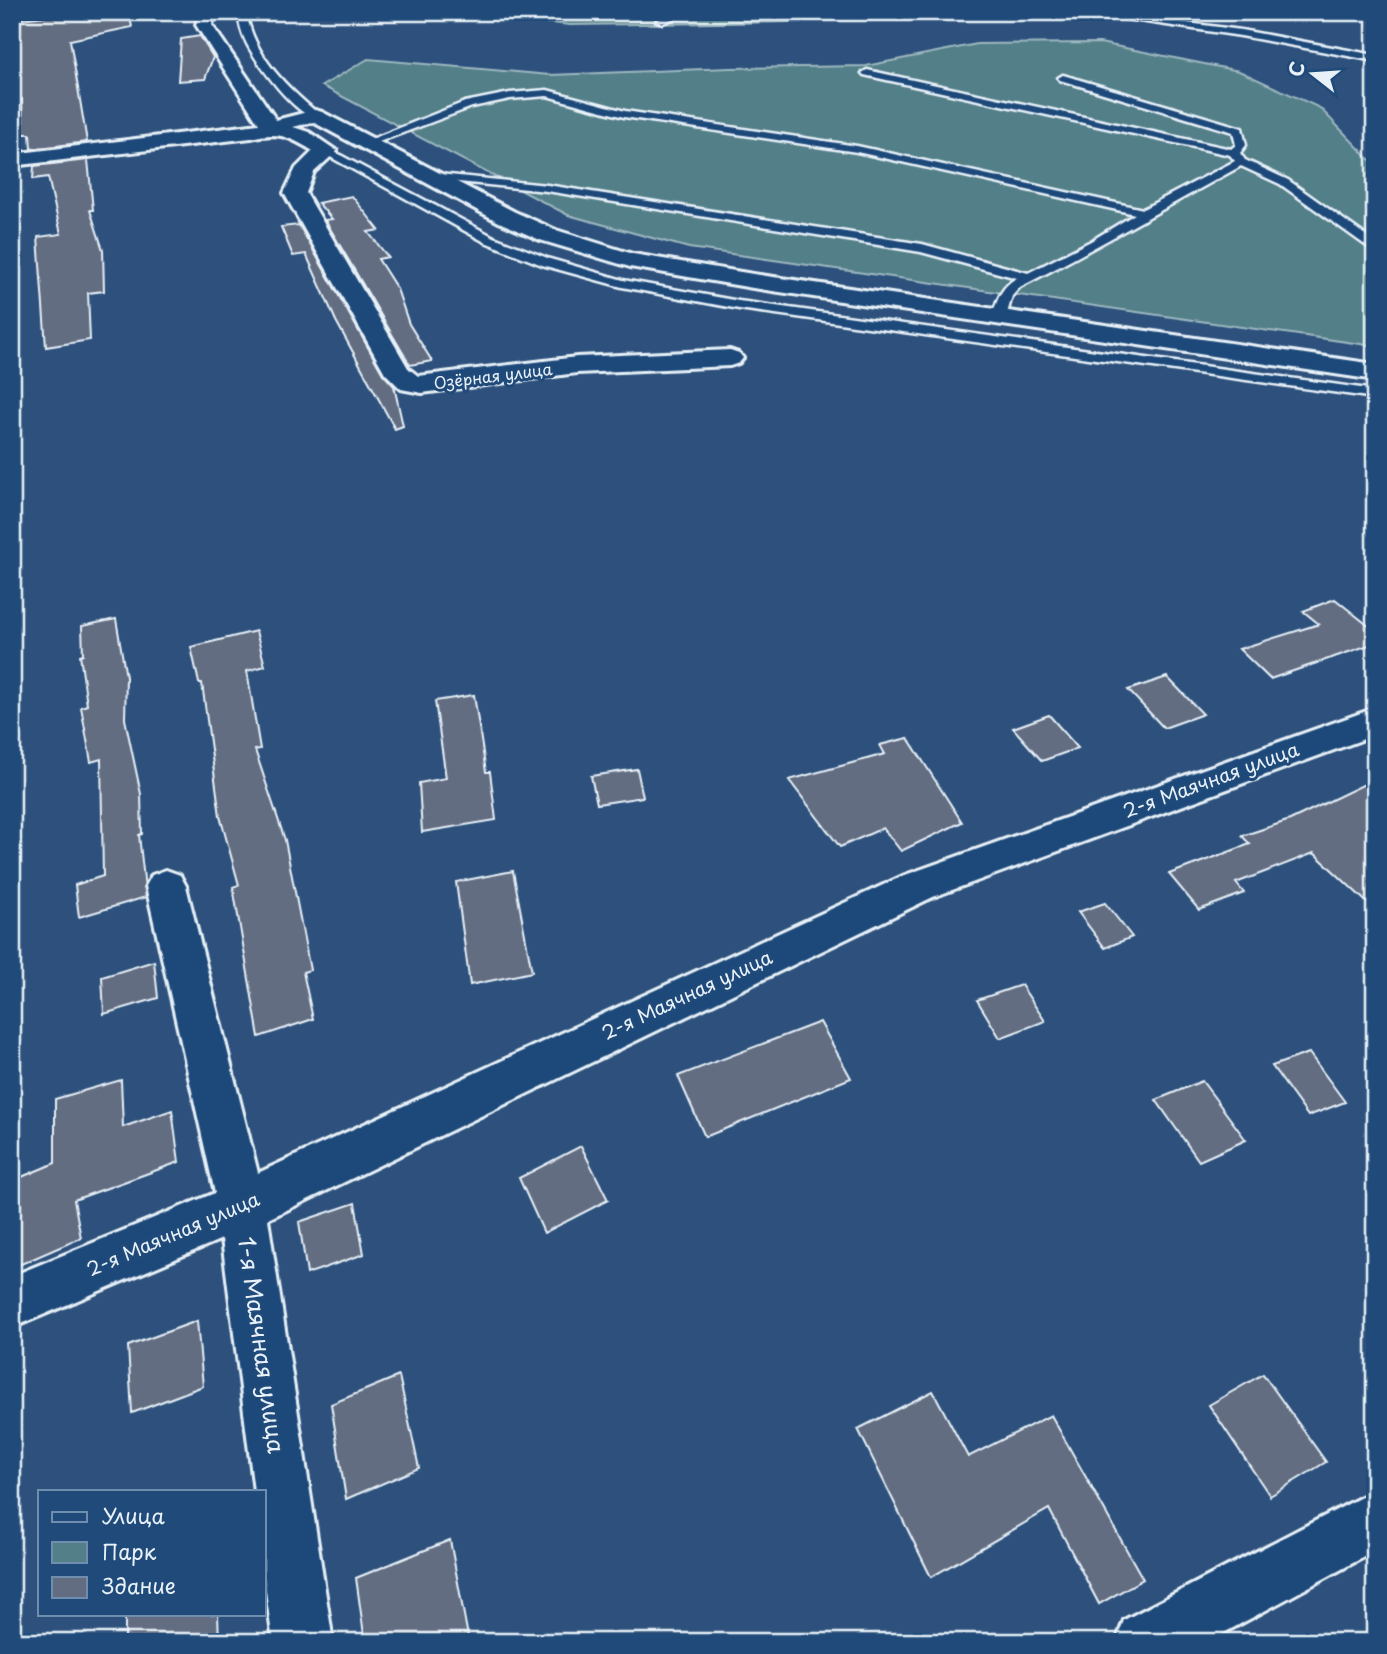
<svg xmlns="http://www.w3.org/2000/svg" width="1387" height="1654" font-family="'Playpen Sans',sans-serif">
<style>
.green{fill:#537f88;stroke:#9eb8c0;stroke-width:2}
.building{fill:#636d82;stroke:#e8f1f8;stroke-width:2}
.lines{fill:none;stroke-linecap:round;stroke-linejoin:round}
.lane-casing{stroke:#e8f1f8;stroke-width:5}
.street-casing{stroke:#e8f1f8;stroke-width:6}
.lane{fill:#1f4a7a;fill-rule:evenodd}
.street{fill:#1f4a7a;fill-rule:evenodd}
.labels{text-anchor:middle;stroke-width:6;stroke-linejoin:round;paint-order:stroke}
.far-street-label{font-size:16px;fill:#e8f1f8;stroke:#1f4a7a}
.street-label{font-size:19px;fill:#e8f1f8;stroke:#1f4a7a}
.near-street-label{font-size:23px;fill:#e8f1f8;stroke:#1f4a7a}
</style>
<rect width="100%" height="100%" fill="#2d517c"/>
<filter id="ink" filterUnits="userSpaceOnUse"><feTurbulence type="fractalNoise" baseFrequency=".0143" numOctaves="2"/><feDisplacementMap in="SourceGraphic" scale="14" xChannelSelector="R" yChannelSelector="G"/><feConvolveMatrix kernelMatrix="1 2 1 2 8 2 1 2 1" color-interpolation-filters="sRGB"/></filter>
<g filter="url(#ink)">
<g class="green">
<path d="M 451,12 L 1013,12 L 788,22 L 570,25 Z"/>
<path d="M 1100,43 L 1239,71 L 1320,108 L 1375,165 L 1375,346 L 689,248 L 568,215 L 322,86 L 368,59 L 550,75 L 730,68 L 866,66 L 977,44 Z"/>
</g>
<g class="building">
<path d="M 77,12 L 129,12 L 132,27 L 70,40 L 87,142 L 31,149 L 30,134 L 23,134 L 22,99 L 12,100 L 12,20 Z"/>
<path d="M 200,36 L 213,57 L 205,79 L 178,81 L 181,39 Z"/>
<path d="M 88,160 L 93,210 L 90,210 L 103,250 L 104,291 L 88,293 L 90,340 L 46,347 L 38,237 L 61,234 L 48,177 L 33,179 L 34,166 Z"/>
<path d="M 352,196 L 379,230 L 368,232 L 388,257 L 378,259 L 397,289 L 409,324 L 432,361 L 410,365 L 325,220 L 332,219 L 318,203 Z"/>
<path d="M 299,225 L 383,374 L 394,386 L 403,426 L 395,429 L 336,321 L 306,254 L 293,256 L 281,227 Z"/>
<path d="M 1335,599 L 1375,631 L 1375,643 L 1270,679 L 1239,649 L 1319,624 L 1303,611 Z"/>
<path d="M 116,619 L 126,677 L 125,719 L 141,794 L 142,834 L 139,835 L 146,897 L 79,917 L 75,885 L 103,876 L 101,759 L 91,762 L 81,707 L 87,705 L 80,655 L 83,654 L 82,626 Z"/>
<path d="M 256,631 L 265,666 L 247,671 L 260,749 L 255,750 L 285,840 L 310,970 L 303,972 L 313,1019 L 259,1037 L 233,887 L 239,885 L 220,816 L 202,683 L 199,683 L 191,647 Z"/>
<path d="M 1167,677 L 1203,714 L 1164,728 L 1128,690 Z"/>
<path d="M 474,695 L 486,772 L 490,772 L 496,820 L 422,832 L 419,783 L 446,778 L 435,701 Z"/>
<path d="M 1049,715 L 1078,748 L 1042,761 L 1013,728 Z"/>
<path d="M 908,738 L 962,822 L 901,851 L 883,828 L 840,847 L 789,780 L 885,754 L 880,745 Z"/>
<path d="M 637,769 L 643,797 L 597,804 L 591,776 Z"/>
<path d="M 1375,779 L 1375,910 L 1314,853 L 1236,883 L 1244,893 L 1199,910 L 1169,874 L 1250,844 L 1242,836 L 1290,820 Z"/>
<path d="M 513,871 L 532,972 L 470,985 L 456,882 Z"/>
<path d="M 1105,903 L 1132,937 L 1105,948 L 1078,912 Z"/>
<path d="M 154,961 L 158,998 L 104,1014 L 102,977 Z"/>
<path d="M 1021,985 L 1045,1021 L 1000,1038 L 977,1000 Z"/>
<path d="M 820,1022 L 851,1078 L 705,1137 L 678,1076 Z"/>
<path d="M 1309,1053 L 1345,1102 L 1308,1116 L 1272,1066 Z"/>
<path d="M 121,1080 L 123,1127 L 172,1110 L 179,1162 L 74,1200 L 81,1238 L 12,1268 L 12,1181 L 55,1163 L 55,1099 Z"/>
<path d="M 1202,1081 L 1246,1140 L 1199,1161 L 1156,1100 Z"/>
<path d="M 581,1146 L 608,1200 L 544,1233 L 519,1178 Z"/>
<path d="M 355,1203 L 364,1254 L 307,1274 L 299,1222 Z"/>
<path d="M 197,1321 L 203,1386 L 132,1413 L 128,1346 Z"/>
<path d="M 1263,1374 L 1326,1462 L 1270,1496 L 1209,1405 Z"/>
<path d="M 399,1376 L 419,1468 L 346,1499 L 331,1404 Z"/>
<path d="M 933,1391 L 968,1457 L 1051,1415 L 1143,1579 L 1099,1604 L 1049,1509 L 931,1577 L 858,1429 Z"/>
<path d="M 450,1540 L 469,1642 L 365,1642 L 356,1578 Z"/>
<path d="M 125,1614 L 218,1614 L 219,1642 L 125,1642 Z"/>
</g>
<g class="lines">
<g class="lane-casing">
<g id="lane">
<path d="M 238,12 L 246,12 C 254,56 286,87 319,114 L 319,118 C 298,120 256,62 247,44 C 242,34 239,24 238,12 Z"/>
<path d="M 675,12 L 688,12 L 663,23 L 656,21 Z"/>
<path d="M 1078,12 L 1104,12 L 1241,30 L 1375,55 L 1375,61 L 1241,36 Z"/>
<path d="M 867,70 L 1231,149 L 1236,145 L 1233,132 L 1060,80 L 1058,78 L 1063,75 L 1242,128 L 1246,145 L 1240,153 L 1245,160 L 1288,180 L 1375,242 L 1375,252 L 1280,184 L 1241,166 C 1167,206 1095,249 1020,287 L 1012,296 L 1006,317 L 999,321 L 992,317 C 997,301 1001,286 1017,278 L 921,252 L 547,191 L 429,179 L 423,176 L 429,173 L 547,185 L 922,244 L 1028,273 L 1091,241 L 1135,214 L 857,152 L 624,117 L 547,96 L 510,99 L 472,107 L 368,146 L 359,144 L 465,102 L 510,93 L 547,90 L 625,111 L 857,146 L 1143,209 L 1235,161 L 1230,155 L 864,75 L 862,73 Z"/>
<path d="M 327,148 L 494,237 L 550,259 L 623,280 L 739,301 L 1375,390 L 1375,398 L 739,309 L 622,287 L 542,265 L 485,242 L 323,153 L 323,149 Z"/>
</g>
</g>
<g class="street-casing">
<g id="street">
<path d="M 199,12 L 215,12 L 212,25 L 276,120 L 315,110 L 322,112 L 515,212 L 556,230 L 633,254 L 753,274 L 1375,364 L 1375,380 L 753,288 L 630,267 L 540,240 L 499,222 L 313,122 L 293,127 L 309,132 L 337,151 L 314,172 L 306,193 L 408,368 L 418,376 L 577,357 L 730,350 L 739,353 L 743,358 L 739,363 L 730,366 L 577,373 L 422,393 L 401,389 L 385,373 L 284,193 L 296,168 L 313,151 C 290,137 278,131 251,138 L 12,166 L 12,154 L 259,124 L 196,25 Z"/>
<path d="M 1375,708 L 1375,735 L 933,897 L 268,1219 L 333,1642 L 273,1642 L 264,1576 L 264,1491 L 254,1491 L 222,1239 L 12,1328 L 12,1276 L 215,1193 L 146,886 L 152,875 L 166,870 L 180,875 L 186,886 L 258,1173 L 905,875 Z"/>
<path d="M 1375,1490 L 1375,1551 L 1207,1642 L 1116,1642 L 1124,1620 Z"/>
</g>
</g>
<use href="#lane" class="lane"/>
<use href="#street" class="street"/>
</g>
</g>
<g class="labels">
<g class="far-street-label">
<text transform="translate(493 376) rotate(-7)" y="6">Озёрная улица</text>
</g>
<g class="street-label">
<text transform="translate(1211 780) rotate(-20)" y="7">2-я Маячная улица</text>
<text transform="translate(687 995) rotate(-25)" y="7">2-я Маячная улица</text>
<text transform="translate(173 1234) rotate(-23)" y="7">2-я Маячная улица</text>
</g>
<g class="near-street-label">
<text transform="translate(261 1345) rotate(82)" y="8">1-я Маячная улица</text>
</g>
</g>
<rect width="1387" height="1654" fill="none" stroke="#1f4a7a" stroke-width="42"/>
<rect x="21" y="21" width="1345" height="1612" fill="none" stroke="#e8f1f8" stroke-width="2.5" filter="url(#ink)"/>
<rect x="38" y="1490" width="228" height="126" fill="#1f4a7a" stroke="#6f8dac" stroke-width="2"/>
<rect x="52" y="1512" width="35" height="10" fill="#1f4a7a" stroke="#6f8dac" stroke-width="2"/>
<text x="102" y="1524" font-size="21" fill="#e8f1f8">Улица</text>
<rect x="52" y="1542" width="35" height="21" fill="#537f88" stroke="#6f8dac" stroke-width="2"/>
<text x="102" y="1560" font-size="21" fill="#e8f1f8">Парк</text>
<rect x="52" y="1577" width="35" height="21" fill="#636d82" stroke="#6f8dac" stroke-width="2"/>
<text x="102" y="1594" font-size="21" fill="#e8f1f8">Здание</text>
<g transform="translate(1313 74) rotate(287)" stroke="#1f4a7a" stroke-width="5" paint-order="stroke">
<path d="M0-5L12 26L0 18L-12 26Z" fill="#e8f1f8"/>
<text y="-10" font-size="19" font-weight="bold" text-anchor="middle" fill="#e8f1f8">С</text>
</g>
</svg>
